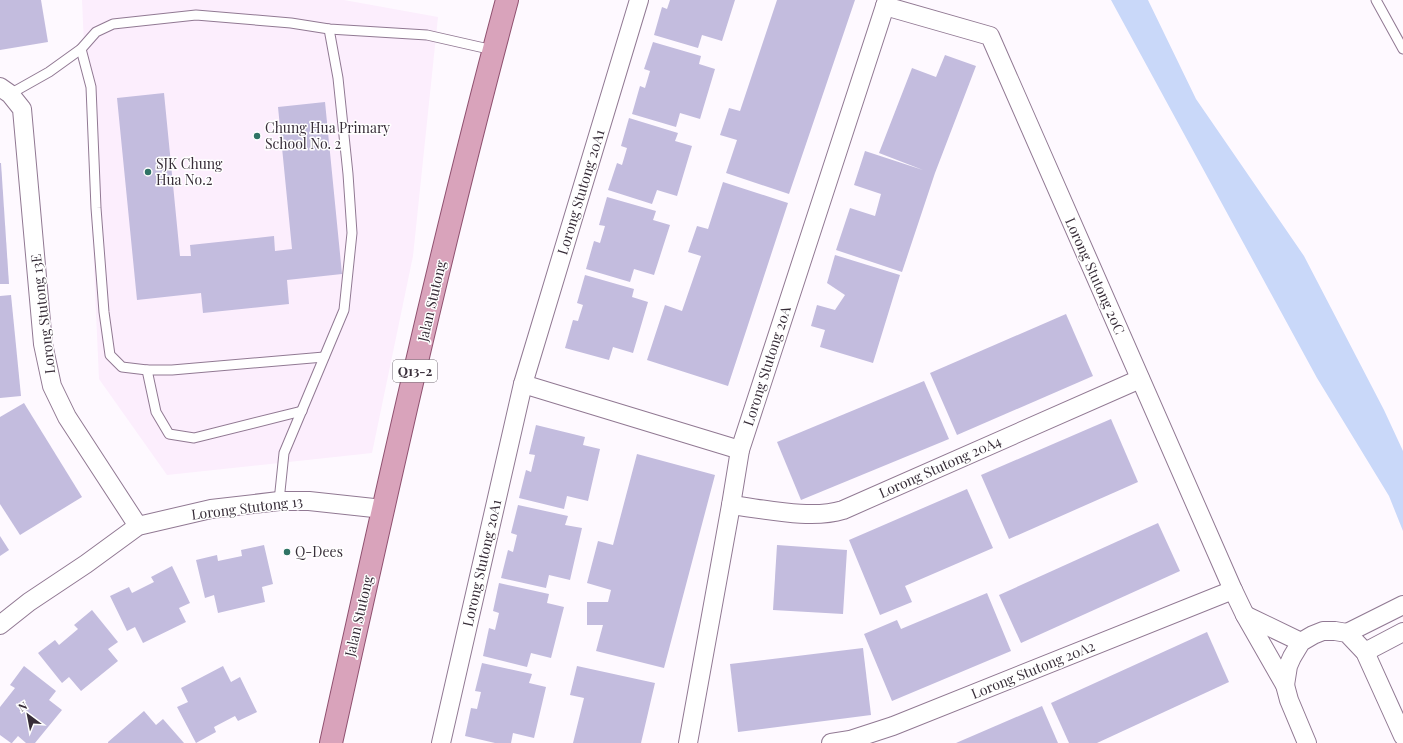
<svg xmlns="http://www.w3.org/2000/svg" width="1403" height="743" font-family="'Playfair Display',serif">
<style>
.built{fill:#fceefd}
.water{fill:#c9d8f9}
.building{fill:#c3bcde}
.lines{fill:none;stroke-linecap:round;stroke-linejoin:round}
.lane-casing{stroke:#917993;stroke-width:11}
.street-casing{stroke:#917993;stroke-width:20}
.primary-casing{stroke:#905170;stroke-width:24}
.lane{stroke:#fff;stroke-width:9}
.street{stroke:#fff;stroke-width:18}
.primary{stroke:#d9a3bb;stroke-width:22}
.poi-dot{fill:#2f7365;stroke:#fff;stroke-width:1.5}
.labels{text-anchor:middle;stroke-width:3;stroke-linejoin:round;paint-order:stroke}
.shield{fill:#fff;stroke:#736c74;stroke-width:1}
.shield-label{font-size:13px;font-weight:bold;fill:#372d38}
.poi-label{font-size:14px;fill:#372d38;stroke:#fff;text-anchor:start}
.street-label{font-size:14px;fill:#372d38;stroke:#fff}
</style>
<rect width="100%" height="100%" fill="#fef9ff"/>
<path class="built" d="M 82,0 L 344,0 L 438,17 L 413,256 L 372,453 L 167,475 L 99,379 Z"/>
<path class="water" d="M 1111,0 L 1148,0 L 1196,99 L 1304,256 L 1384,410 L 1403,451 L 1403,531 L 1389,496 L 1317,378 Z"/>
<g class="building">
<path d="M 0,0 L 41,0 L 48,42 L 0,50 Z"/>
<path d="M 670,0 L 735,0 L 722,41 L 702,35 L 698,48 L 654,35 L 662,7 L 667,9 Z"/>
<path d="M 777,0 L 855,0 L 789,194 L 726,173 L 737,140 L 720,135 L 729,108 L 740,111 Z"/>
<path d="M 653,42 L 701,56 L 699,64 L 715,69 L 700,119 L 680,113 L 676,127 L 632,114 L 640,86 L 645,88 L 650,71 L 644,69 Z"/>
<path d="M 945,55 L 976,66 L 935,173 L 902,272 L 836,250 L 850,208 L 875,216 L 881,194 L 854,185 L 865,151 L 923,170 L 879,153 L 912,68 L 936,77 Z"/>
<path d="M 164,93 L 180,256 L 191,256 L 190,245 L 274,236 L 275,251 L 292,249 L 278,107 L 325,102 L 342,274 L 287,280 L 289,304 L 203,313 L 201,293 L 137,300 L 117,98 Z"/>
<path d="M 629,118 L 678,133 L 675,141 L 692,146 L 677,196 L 657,190 L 652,204 L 608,190 L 617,163 L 622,165 L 627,148 L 621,146 Z"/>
<path d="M 0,163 L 1,163 L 9,284 L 0,284 Z"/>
<path d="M 723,182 L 788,203 L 728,386 L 647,360 L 665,305 L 682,311 L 701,256 L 688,252 L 697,226 L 708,229 Z"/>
<path d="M 607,197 L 656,211 L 653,220 L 670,225 L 654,275 L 634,269 L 630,282 L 586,269 L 594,241 L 600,243 L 605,226 L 599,225 Z"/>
<path d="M 835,255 L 900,275 L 873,363 L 820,347 L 825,330 L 811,326 L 817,305 L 835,310 L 845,295 L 827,283 Z"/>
<path d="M 585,275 L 634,289 L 632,297 L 648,302 L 633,353 L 613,347 L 609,360 L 565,348 L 573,320 L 578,321 L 583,305 L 577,303 Z"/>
<path d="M 11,295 L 21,396 L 0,398 L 0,296 Z"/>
<path d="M 1066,314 L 1093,376 L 957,435 L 930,373 Z"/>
<path d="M 924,381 L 949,439 L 801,500 L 777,442 Z"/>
<path d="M 24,403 L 82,497 L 20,535 L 0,504 L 0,417 Z"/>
<path d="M 1111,419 L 1138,482 L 1009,539 L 981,475 Z"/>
<path d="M 536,425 L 585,437 L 583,445 L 600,449 L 588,501 L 567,496 L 564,509 L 519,498 L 526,470 L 531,472 L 535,455 L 529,454 Z"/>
<path d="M 637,454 L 715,475 L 664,668 L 596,651 L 603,625 L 587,625 L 587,602 L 608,602 L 611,590 L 587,583 L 598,541 L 613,545 Z"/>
<path d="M 967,489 L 993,548 L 905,586 L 912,602 L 880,615 L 849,540 Z"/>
<path d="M 518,505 L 568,516 L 565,525 L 582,528 L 570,580 L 549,575 L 546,588 L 501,578 L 508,550 L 513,552 L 517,535 L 511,533 Z"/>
<path d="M 1158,523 L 1180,571 L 1021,643 L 999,595 Z"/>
<path d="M 0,536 L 9,550 L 0,556 Z"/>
<path d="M 264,545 L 273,584 L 262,587 L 265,602 L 218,613 L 214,595 L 205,598 L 196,560 L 217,555 L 218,561 L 242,556 L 241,550 Z"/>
<path d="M 777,545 L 847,550 L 843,614 L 773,610 Z"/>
<path d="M 172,566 L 190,603 L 179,608 L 186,622 L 143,643 L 135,627 L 127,631 L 110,596 L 129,587 L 132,593 L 154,582 L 151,577 Z"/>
<path d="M 499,583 L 549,594 L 547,603 L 564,607 L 551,658 L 531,653 L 527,667 L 483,656 L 489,628 L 495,630 L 499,613 L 493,611 Z"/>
<path d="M 987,593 L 1011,651 L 892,701 L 864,634 L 897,620 L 901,629 Z"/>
<path d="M 92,610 L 118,642 L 108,649 L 118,661 L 81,691 L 69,677 L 62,683 L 38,653 L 55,640 L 59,645 L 78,629 L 74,625 Z"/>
<path d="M 1207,632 L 1229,682 L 1097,743 L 1069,743 L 1051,703 Z"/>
<path d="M 863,648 L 871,715 L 738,732 L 730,664 Z"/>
<path d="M 482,663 L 532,674 L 529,683 L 546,687 L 534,738 L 513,733 L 511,743 L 495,743 L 465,736 L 471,708 L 477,709 L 481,692 L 475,691 Z"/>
<path d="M 24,666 L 56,691 L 49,700 L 62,710 L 35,743 L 26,743 L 18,736 L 12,743 L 11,743 L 0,735 L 0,707 L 15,688 L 10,685 Z"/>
<path d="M 223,666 L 231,682 L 240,677 L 257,712 L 238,721 L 235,716 L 214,727 L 216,732 L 196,743 L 177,707 L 188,702 L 181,688 Z"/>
<path d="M 577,666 L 655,683 L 641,743 L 573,743 L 584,698 L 570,695 Z"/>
<path d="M 1042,706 L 1058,743 L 956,743 Z"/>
<path d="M 144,711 L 156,725 L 163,719 L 184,743 L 108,743 L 108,742 Z"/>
</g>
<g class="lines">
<g class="lane-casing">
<g id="lane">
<path d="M 1376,0 L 1403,49"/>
<path d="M 81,49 L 91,87 L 96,208 L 104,312 L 110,355 L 122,367 L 147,370"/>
<path d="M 10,94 L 49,72 L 81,49 L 96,32 L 113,24 L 196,15 L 291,23 L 329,29 L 427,35 L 493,50"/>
<path d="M 302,411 L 194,438 L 169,434 L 156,412 L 147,370 L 172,370 L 324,357"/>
<path d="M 279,501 L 284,453 L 344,310 L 352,233 L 348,174 L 338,78 L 329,29"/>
</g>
</g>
<g class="street-casing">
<g id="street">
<path d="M 885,6 L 990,36 L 1233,590 L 1245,615 L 1285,685 L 1289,700 L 1307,743"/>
<path d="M 0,87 L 10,94 L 22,109 L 43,344 L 52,386 L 67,417 L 138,526"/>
<path d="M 523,384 L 740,450"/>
<path d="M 731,505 C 765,509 811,520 843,510 L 1140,379"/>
<path d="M 1245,615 L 1301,642"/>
<path d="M 0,625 L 29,602 L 86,564 L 138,526 L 211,509 L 279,501 L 309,501 L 383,509"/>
<path d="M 1347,633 L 1403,605"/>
<path d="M 1365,652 L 1403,632"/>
<path d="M 1285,685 L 1288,666 L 1292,657 L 1301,642 L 1313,635 L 1323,631 L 1335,631 L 1347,633 L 1365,652 L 1403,736"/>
<path d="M 441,743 L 523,384 L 639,0"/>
<path d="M 688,743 L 731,505 L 740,450 L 887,0"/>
<path d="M 831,743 L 850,740 L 893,726 L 1233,590"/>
</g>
</g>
<g class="primary-casing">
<path id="primary" d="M 331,743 C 386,494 441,246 507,0"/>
</g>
<use href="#lane" class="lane"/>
<use href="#street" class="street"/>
<use href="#primary" class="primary"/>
</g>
<g class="poi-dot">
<circle cx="257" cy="136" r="4"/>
<circle cx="148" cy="172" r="4"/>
<circle cx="287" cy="552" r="4"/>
</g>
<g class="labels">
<rect class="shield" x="393" y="360" width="44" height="22" rx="3"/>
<g class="shield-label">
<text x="415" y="376">Q13-2</text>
</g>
<g class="poi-label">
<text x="265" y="133">Chung Hua Primary<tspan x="265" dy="16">School No. 2</tspan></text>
<text x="156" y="169">SJK Chung<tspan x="156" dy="16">Hua No.2</tspan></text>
<text x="295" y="557">Q-Dees</text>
</g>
<g class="street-label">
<text transform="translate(581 192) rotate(-73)" y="5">Lorong Stutong 20A1</text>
<text transform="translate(1095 276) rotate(66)" y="5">Lorong Stutong 20C</text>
<text transform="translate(432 301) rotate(-77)" y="5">Jalan Stutong</text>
<text transform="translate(43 314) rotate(-97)" y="5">Lorong Stutong 13E</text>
<text transform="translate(767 366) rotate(-72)" y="5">Lorong Stutong 20A</text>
<text transform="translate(940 467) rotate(-24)" y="5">Lorong Stutong 20A4</text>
<text transform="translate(247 508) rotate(-7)" y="5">Lorong Stutong 13</text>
<text transform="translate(482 563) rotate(-77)" y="5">Lorong Stutong 20A1</text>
<text transform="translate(359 616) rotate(-77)" y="5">Jalan Stutong</text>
<text transform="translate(1033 670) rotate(-22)" y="5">Lorong Stutong 20A2</text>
</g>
</g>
<g transform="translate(28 715) rotate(328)" stroke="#ffffff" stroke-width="3" paint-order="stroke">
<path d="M0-3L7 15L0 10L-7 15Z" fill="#372d38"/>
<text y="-6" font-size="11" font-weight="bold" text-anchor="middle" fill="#372d38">N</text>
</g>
</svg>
